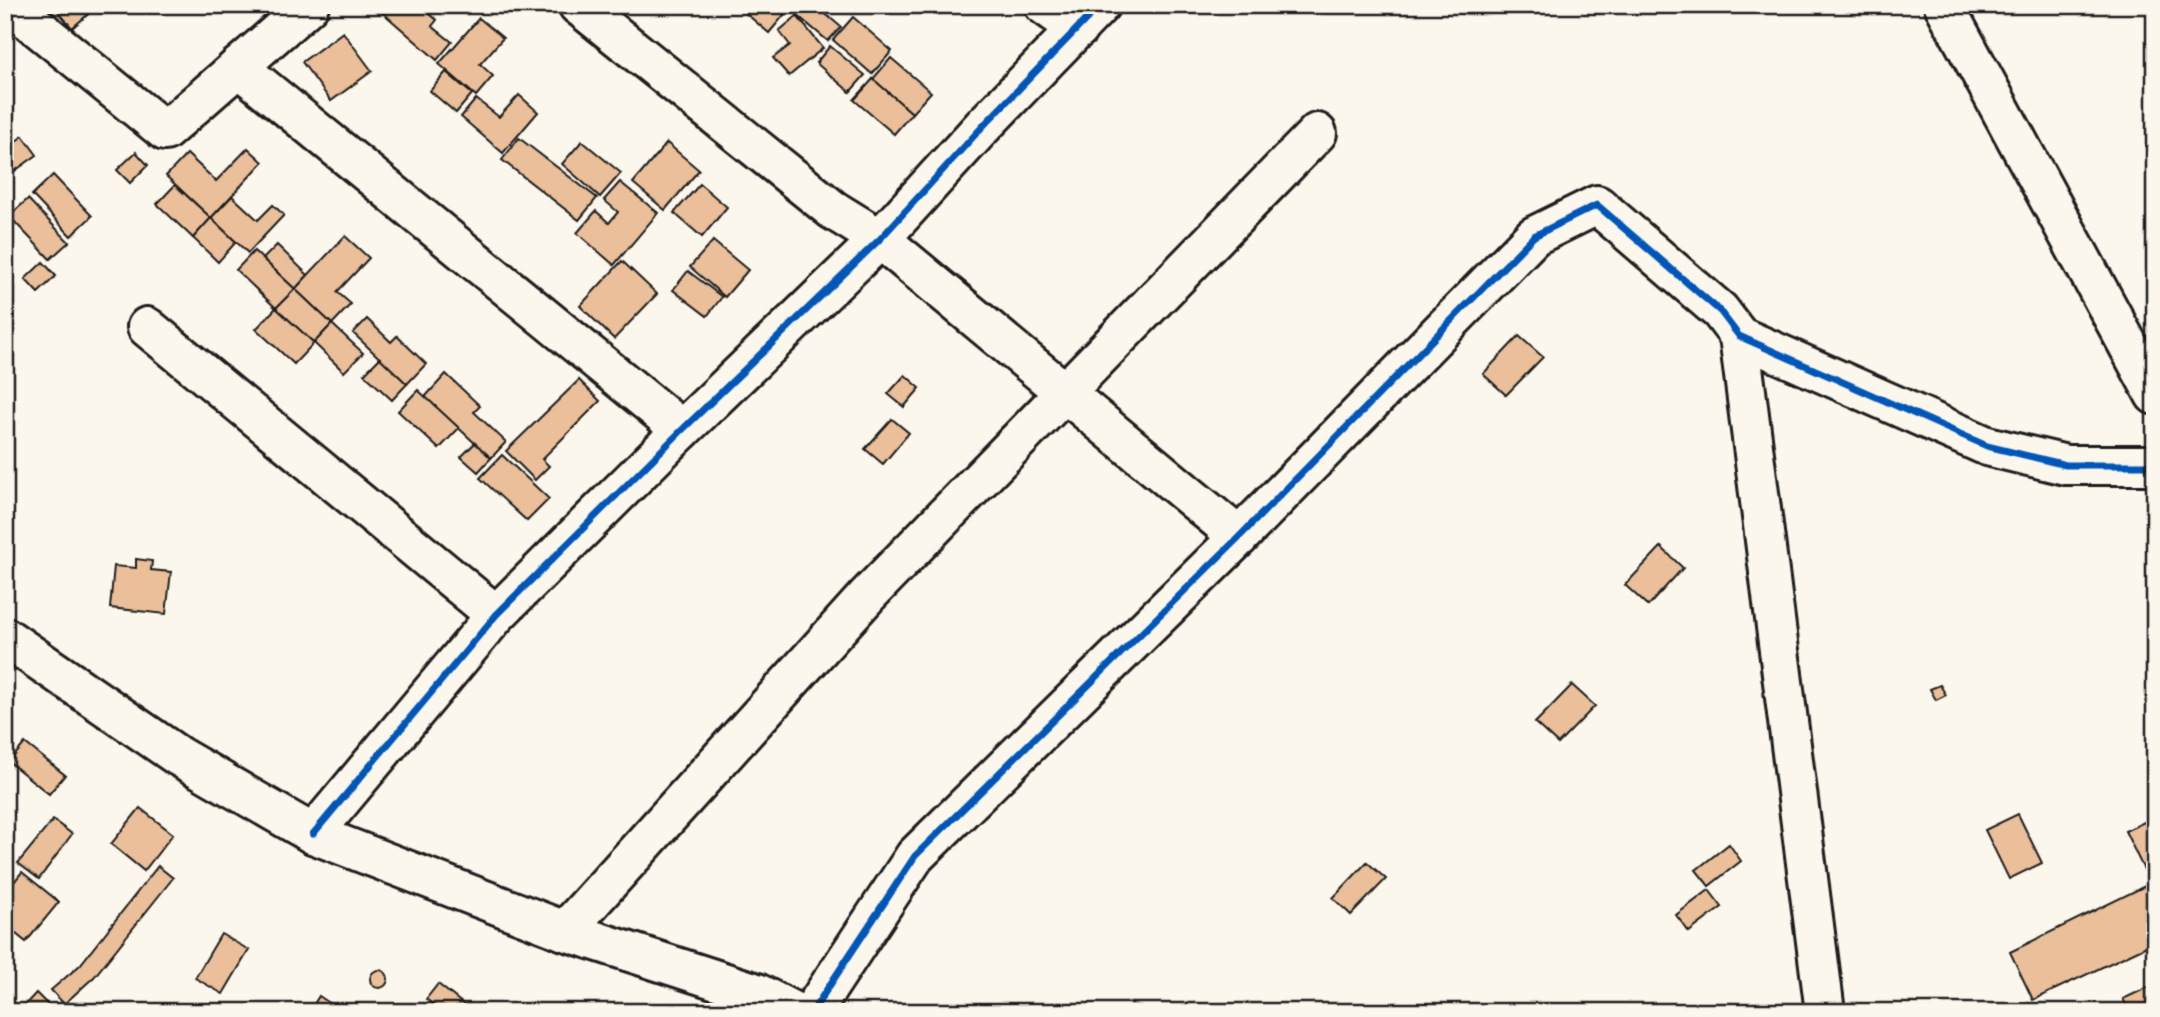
<svg xmlns="http://www.w3.org/2000/svg" width="2160" height="1017" font-family="'Architects Daughter',sans-serif">
<style>
.building{fill:#eabf9a;stroke:#1c1c1c;stroke-width:2}
.lines{fill:none;stroke-linecap:round;stroke-linejoin:round}
.minor-casing{stroke:#1c1c1c;stroke-width:44}
.minor{stroke:#fbf7ec;stroke-width:38}
.cycleway-casing{stroke:#fbf7ec;stroke-width:11}
.cycleway{stroke:#0057b8;stroke-width:7}
</style>
<rect width="100%" height="100%" fill="#fbf7ec"/>
<filter id="ink" filterUnits="userSpaceOnUse"><feTurbulence type="fractalNoise" baseFrequency=".0143" numOctaves="2"/><feDisplacementMap in="SourceGraphic" scale="14" xChannelSelector="R" yChannelSelector="G"/><feConvolveMatrix kernelMatrix="1 2 1 2 8 2 1 2 1" color-interpolation-filters="sRGB"/></filter>
<g filter="url(#ink)">
<g class="building">
<path d="M 64,5 L 99,5 L 72,28 L 57,10 Z"/>
<path d="M 374,5 L 419,5 L 437,20 L 432,26 L 452,42 L 437,60 Z"/>
<path d="M 736,5 L 773,5 L 784,15 L 769,33 Z"/>
<path d="M 773,5 L 793,5 L 784,15 Z"/>
<path d="M 805,5 L 815,5 L 841,27 L 828,41 L 797,15 Z"/>
<path d="M 797,16 L 823,48 L 789,76 L 773,58 L 790,45 L 779,31 Z"/>
<path d="M 853,17 L 892,51 L 872,74 L 833,40 Z"/>
<path d="M 479,18 L 503,38 L 480,64 L 493,76 L 476,96 L 439,64 Z"/>
<path d="M 343,32 L 372,71 L 331,101 L 302,62 Z"/>
<path d="M 830,46 L 865,75 L 850,92 L 816,63 Z"/>
<path d="M 891,58 L 931,92 L 912,113 L 873,79 Z"/>
<path d="M 446,72 L 472,94 L 456,113 L 430,91 Z"/>
<path d="M 873,79 L 912,113 L 894,134 L 854,100 Z"/>
<path d="M 519,95 L 538,112 L 503,153 L 461,117 L 476,99 L 499,117 Z"/>
<path d="M 23,136 L 37,155 L 9,175 L 5,169 L 5,149 Z"/>
<path d="M 519,138 L 597,198 L 579,220 L 502,160 Z"/>
<path d="M 582,141 L 621,173 L 600,197 L 562,164 Z"/>
<path d="M 667,143 L 699,170 L 665,210 L 633,183 Z"/>
<path d="M 248,148 L 263,162 L 211,218 L 166,176 L 187,154 L 216,181 Z"/>
<path d="M 136,152 L 148,165 L 130,183 L 117,170 Z"/>
<path d="M 53,175 L 92,216 L 71,236 L 32,195 Z"/>
<path d="M 5,176 L 13,183 L 5,191 Z"/>
<path d="M 620,182 L 658,213 L 614,265 L 577,233 L 596,211 L 609,223 L 618,212 L 604,200 Z"/>
<path d="M 700,184 L 727,207 L 702,237 L 674,213 Z"/>
<path d="M 175,185 L 211,218 L 193,238 L 157,204 Z"/>
<path d="M 232,196 L 258,220 L 273,205 L 284,215 L 248,253 L 211,218 Z"/>
<path d="M 28,199 L 69,242 L 50,259 L 9,216 Z"/>
<path d="M 211,218 L 236,242 L 218,262 L 193,238 Z"/>
<path d="M 345,236 L 369,258 L 337,292 L 351,304 L 332,324 L 295,289 Z"/>
<path d="M 713,241 L 748,270 L 725,297 L 690,267 Z"/>
<path d="M 277,245 L 308,275 L 295,289 L 263,259 Z"/>
<path d="M 254,251 L 295,289 L 276,308 L 236,270 Z"/>
<path d="M 622,261 L 657,294 L 614,339 L 580,306 Z"/>
<path d="M 43,262 L 56,276 L 38,293 L 25,279 Z"/>
<path d="M 688,271 L 722,297 L 707,316 L 673,290 Z"/>
<path d="M 295,289 L 332,324 L 314,343 L 276,308 Z"/>
<path d="M 276,308 L 314,343 L 294,364 L 256,329 Z"/>
<path d="M 367,319 L 391,342 L 397,336 L 426,364 L 407,384 L 353,333 Z"/>
<path d="M 332,324 L 363,353 L 344,372 L 314,343 Z"/>
<path d="M 1519,336 L 1543,357 L 1506,395 L 1483,374 Z"/>
<path d="M 380,358 L 407,384 L 392,400 L 364,374 Z"/>
<path d="M 446,374 L 480,406 L 474,412 L 506,442 L 491,458 L 425,397 Z"/>
<path d="M 905,375 L 920,388 L 904,407 L 888,394 Z"/>
<path d="M 579,380 L 600,401 L 542,459 L 549,466 L 535,480 L 506,451 Z"/>
<path d="M 418,390 L 459,428 L 439,449 L 398,411 Z"/>
<path d="M 892,419 L 909,433 L 883,464 L 865,449 Z"/>
<path d="M 475,443 L 491,458 L 478,472 L 461,457 Z"/>
<path d="M 502,455 L 549,499 L 527,521 L 480,478 Z"/>
<path d="M 1661,547 L 1683,568 L 1648,606 L 1625,585 Z"/>
<path d="M 136,559 L 152,561 L 151,570 L 171,572 L 166,614 L 110,608 L 114,566 L 136,568 Z"/>
<path d="M 1572,685 L 1595,706 L 1558,744 L 1535,723 Z"/>
<path d="M 1940,685 L 1946,695 L 1936,700 L 1930,689 Z"/>
<path d="M 25,743 L 65,775 L 49,794 L 9,762 Z"/>
<path d="M 140,808 L 173,834 L 144,871 L 111,844 Z"/>
<path d="M 2018,814 L 2042,863 L 2009,879 L 1985,830 Z"/>
<path d="M 2155,817 L 2155,867 L 2145,872 L 2125,831 Z"/>
<path d="M 53,820 L 72,834 L 39,879 L 18,863 Z"/>
<path d="M 1729,844 L 1741,861 L 1709,886 L 1696,870 Z"/>
<path d="M 1367,862 L 1386,879 L 1351,915 L 1333,898 Z"/>
<path d="M 158,866 L 173,878 L 94,977 L 64,1004 L 51,990 L 80,965 Z"/>
<path d="M 22,872 L 59,902 L 26,942 L 5,925 L 5,893 Z"/>
<path d="M 2151,883 L 2155,891 L 2155,942 L 2033,1000 L 2010,952 Z"/>
<path d="M 1709,890 L 1722,907 L 1689,932 L 1676,915 Z"/>
<path d="M 221,934 L 249,950 L 223,994 L 195,978 Z"/>
<circle cx="379" cy="979" r="9"/>
<path d="M 438,984 L 473,1012 L 433,1012 L 431,1011 L 435,1006 L 426,999 Z"/>
<path d="M 2155,984 L 2155,1012 L 2130,1012 L 2123,999 Z"/>
<path d="M 36,993 L 52,1009 L 50,1012 L 29,1012 L 23,1007 Z"/>
<path d="M 319,996 L 343,1012 L 309,1012 Z"/>
</g>
<g class="lines">
<g class="minor-casing">
<g id="minor">
<path d="M 10,5 L 165,131 L 309,5"/>
<path d="M 578,5 L 833,210 L 880,239 L 1239,537"/>
<path d="M 1044,5 L 1078,29"/>
<path d="M 1944,5 L 2155,395"/>
<path d="M 238,67 L 682,430"/>
<path d="M 147,327 L 496,615"/>
<path d="M 1739,336 L 1825,1012"/>
<path d="M 5,637 L 178,756 L 313,834 L 565,931 L 757,993 L 794,1012"/>
<path d="M 313,834 L 496,615 L 682,430 L 880,239 L 983,126 L 1100,5"/>
<path d="M 565,931 L 867,596 L 1317,133"/>
<path d="M 812,1012 L 915,856 L 1239,537 L 1534,236 L 1597,205 L 1720,311 L 1739,336 L 1987,446 L 2066,465 L 2155,465"/>
</g>
</g>
<use href="#minor" class="minor"/>
<g class="cycleway-casing">
<g id="cycleway">
<path d="M 313,834 L 496,615 L 682,430 L 880,239 L 983,126 L 1100,5"/>
<path d="M 812,1012 L 915,856 L 1239,537 L 1534,236 L 1597,205 L 1720,311 L 1739,336 L 1987,446 L 2066,465 L 2155,465"/>
</g>
</g>
<use href="#cycleway" class="cycleway"/>
</g>
</g>
<rect width="2160" height="1017" fill="none" stroke="#fbf7ec" stroke-width="28"/>
<rect x="14" y="14" width="2132" height="989" fill="none" stroke="#1c1c1c" stroke-width="2.5" filter="url(#ink)"/>
</svg>
